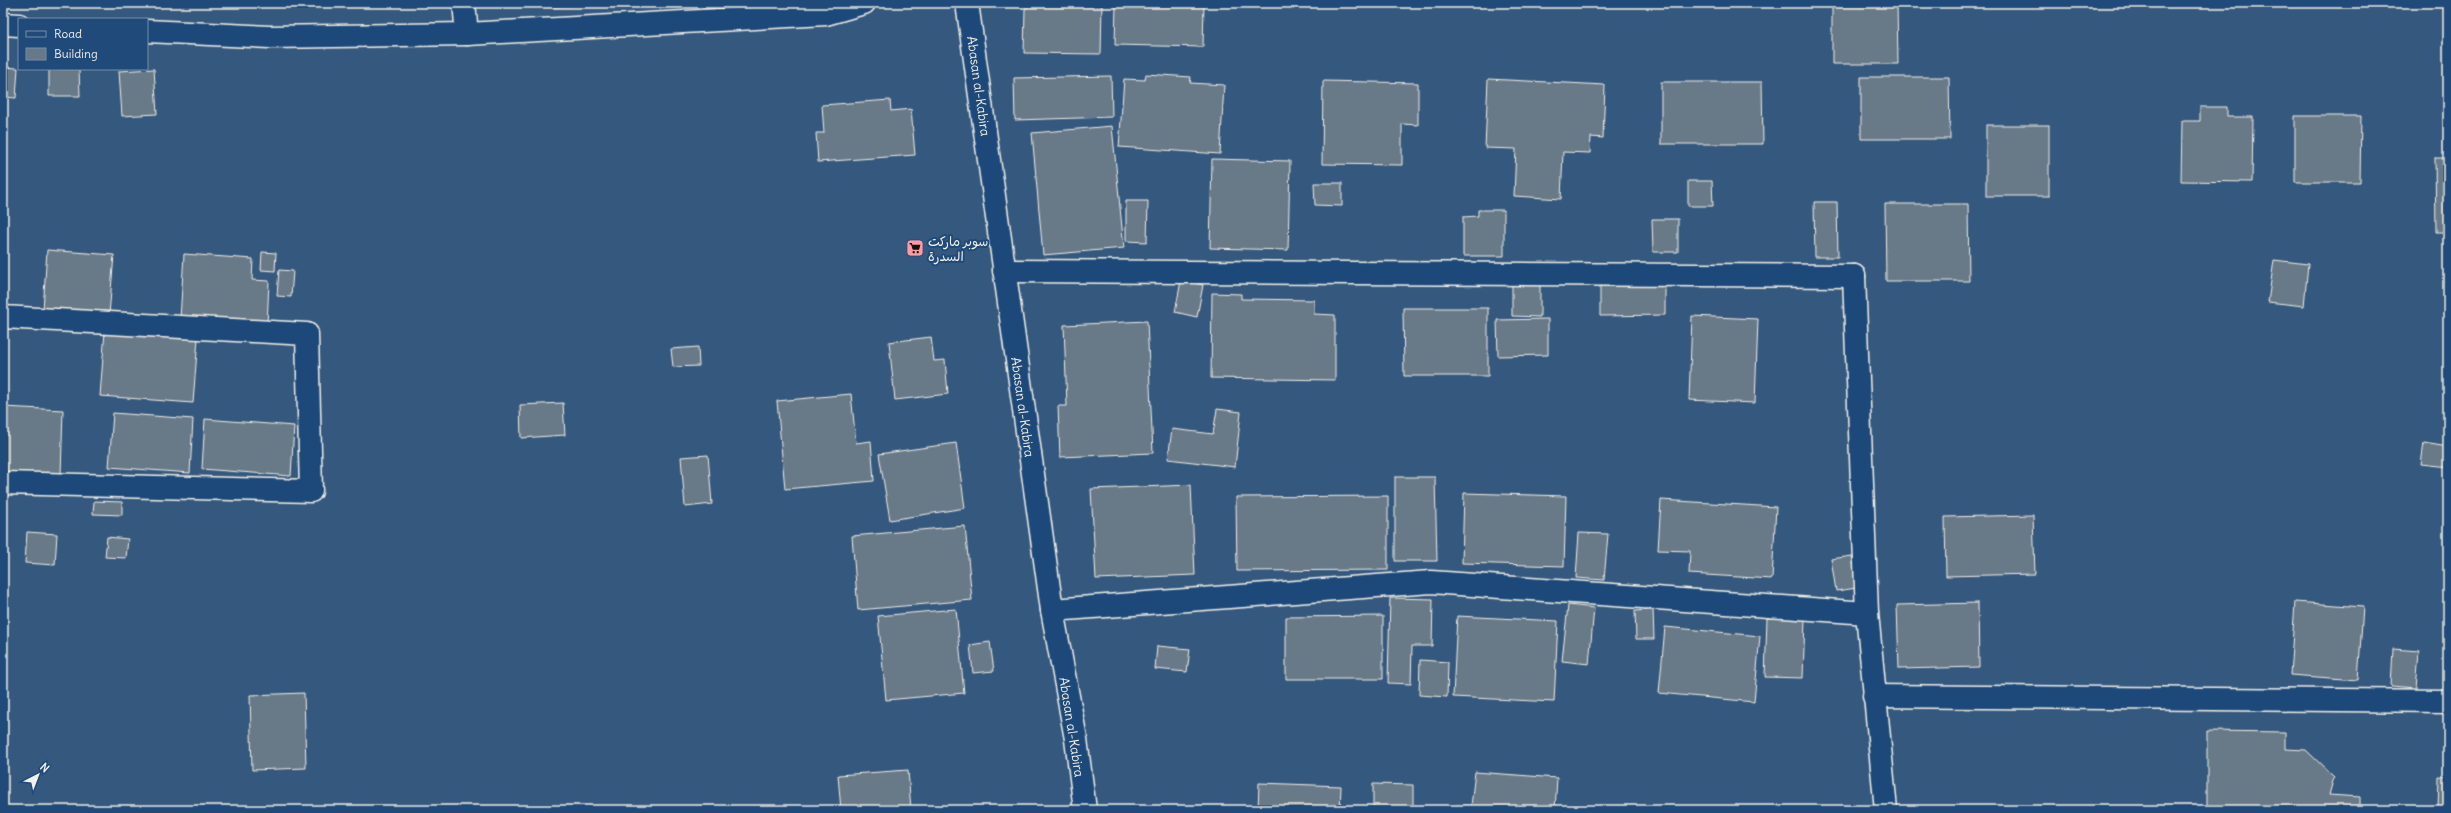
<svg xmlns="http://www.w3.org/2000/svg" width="2451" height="813" font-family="Delius,'Playpen Sans Arabic',sans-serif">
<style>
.building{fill:#677988;stroke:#f4f1e8}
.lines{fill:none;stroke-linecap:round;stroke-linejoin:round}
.service-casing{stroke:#f4f1e8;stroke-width:25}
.minor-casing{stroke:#f4f1e8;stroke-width:25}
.secondary-casing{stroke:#f4f1e8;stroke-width:25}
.service{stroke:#1f4a7a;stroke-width:22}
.minor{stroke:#1f4a7a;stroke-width:22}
.secondary{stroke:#1f4a7a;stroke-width:22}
.labels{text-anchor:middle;stroke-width:4;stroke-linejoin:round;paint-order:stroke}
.street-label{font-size:13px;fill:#f4f1e8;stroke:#1f4a7a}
.poi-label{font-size:13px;fill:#f4f1e8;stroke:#1f4a7a;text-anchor:start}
</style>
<rect width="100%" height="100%" fill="#35587e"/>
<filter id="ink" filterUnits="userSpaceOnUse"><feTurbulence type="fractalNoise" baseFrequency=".025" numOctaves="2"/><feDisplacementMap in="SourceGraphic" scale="8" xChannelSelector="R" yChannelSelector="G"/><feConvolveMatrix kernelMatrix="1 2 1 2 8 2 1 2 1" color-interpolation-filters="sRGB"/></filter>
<g filter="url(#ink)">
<g class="building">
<path d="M 554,3 L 616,3 L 554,7 Z"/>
<path d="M 1032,3 L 1102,3 L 1101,54 L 1024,53 L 1025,9 Z"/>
<path d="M 1116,3 L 1204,3 L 1203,47 L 1115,45 Z"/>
<path d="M 1832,3 L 1897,3 L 1898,64 L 1832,64 Z"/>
<path d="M 3,67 L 18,68 L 16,98 L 3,97 Z"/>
<path d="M 49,69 L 79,69 L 80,96 L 49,96 Z"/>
<path d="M 154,69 L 157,114 L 122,116 L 119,71 Z"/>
<path d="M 1146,74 L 1191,77 L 1190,83 L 1224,85 L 1220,154 L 1119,147 L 1124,79 L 1145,80 Z"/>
<path d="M 1111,76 L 1112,117 L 1015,120 L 1014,78 Z"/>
<path d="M 1861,77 L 1949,77 L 1950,139 L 1861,139 Z"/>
<path d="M 1488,79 L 1605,85 L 1603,138 L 1591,137 L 1590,153 L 1563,152 L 1561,199 L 1514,196 L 1516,149 L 1485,148 Z"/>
<path d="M 1323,81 L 1418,83 L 1418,125 L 1402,124 L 1402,165 L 1322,164 Z"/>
<path d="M 1661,82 L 1762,82 L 1763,144 L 1661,144 Z"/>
<path d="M 890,100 L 891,111 L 911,109 L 915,155 L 818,162 L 816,133 L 824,133 L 822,105 Z"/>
<path d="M 2200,107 L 2227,107 L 2227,117 L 2253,117 L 2252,182 L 2181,181 L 2182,121 L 2200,121 Z"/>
<path d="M 2295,116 L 2361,116 L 2360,182 L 2295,182 Z"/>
<rect x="1986" y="125" width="63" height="71"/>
<path d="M 1112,126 L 1124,248 L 1043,255 L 1032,133 Z"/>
<path d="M 2435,158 L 2448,158 L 2448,232 L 2436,232 Z"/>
<path d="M 1212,159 L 1290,161 L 1288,250 L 1210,248 Z"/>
<path d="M 1688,181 L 1712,181 L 1713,206 L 1688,206 Z"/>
<path d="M 1314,183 L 1342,183 L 1342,206 L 1315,205 Z"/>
<path d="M 1126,201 L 1148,201 L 1147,242 L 1126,241 Z"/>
<path d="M 1814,202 L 1837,202 L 1838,257 L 1815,257 Z"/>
<path d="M 1885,204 L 1968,204 L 1969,281 L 1886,281 Z"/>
<path d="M 1478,210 L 1504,210 L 1504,256 L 1463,256 L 1463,217 L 1478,216 Z"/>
<path d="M 1652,219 L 1678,219 L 1678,252 L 1653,252 Z"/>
<path d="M 47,250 L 114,255 L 109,315 L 43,310 Z"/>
<path d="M 262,252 L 276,253 L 275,271 L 261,270 Z"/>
<path d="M 184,254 L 253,259 L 252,280 L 269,281 L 267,326 L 180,319 Z"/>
<path d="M 2274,260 L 2308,264 L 2304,306 L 2268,302 Z"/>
<path d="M 279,270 L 293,271 L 291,297 L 277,296 Z"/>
<path d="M 1181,281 L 1203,285 L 1197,317 L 1175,312 Z"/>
<path d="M 1600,283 L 1665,283 L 1665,315 L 1600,316 Z"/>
<path d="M 1512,285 L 1540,285 L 1540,317 L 1512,316 Z"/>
<path d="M 1212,293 L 1241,294 L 1241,299 L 1314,300 L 1314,314 L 1335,315 L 1335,380 L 1211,378 Z"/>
<path d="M 1403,308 L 1488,308 L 1488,376 L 1404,376 Z"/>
<path d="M 1692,316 L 1758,319 L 1755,403 L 1689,400 Z"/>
<path d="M 1548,319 L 1548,355 L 1498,356 L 1497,320 Z"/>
<path d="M 1147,321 L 1153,453 L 1060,457 L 1058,406 L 1067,406 L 1064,325 Z"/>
<path d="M 105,331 L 198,338 L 193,403 L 100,396 Z"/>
<path d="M 931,337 L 934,361 L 945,360 L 948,394 L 895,400 L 889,342 Z"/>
<path d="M 698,347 L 699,366 L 673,367 L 671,349 Z"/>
<path d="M 851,394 L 856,443 L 871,441 L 874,481 L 785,489 L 777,401 Z"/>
<path d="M 563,403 L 565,435 L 521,438 L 520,405 Z"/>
<path d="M 3,407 L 63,410 L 61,475 L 3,472 Z"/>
<path d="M 1217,409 L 1241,412 L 1235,467 L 1168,459 L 1172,429 L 1213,434 Z"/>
<path d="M 113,413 L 193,419 L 190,473 L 109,467 Z"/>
<path d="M 205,419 L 294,426 L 291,476 L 202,469 Z"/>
<path d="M 956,443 L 965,508 L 890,520 L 879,454 Z"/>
<path d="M 2424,443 L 2448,447 L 2448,467 L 2421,464 Z"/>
<path d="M 708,455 L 712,504 L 685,507 L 681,457 Z"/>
<path d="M 1395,477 L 1435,477 L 1437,561 L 1395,561 Z"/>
<path d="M 2447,477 L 2448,477 L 2448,544 L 2445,544 Z"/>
<path d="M 1191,485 L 1195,575 L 1096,579 L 1091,489 Z"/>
<path d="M 1464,493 L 1566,496 L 1564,566 L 1462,563 Z"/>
<path d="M 1388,496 L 1388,570 L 1237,571 L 1236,497 Z"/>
<path d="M 1661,500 L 1776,507 L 1772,579 L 1689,574 L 1690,551 L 1658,550 Z"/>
<path d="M 94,501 L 122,502 L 122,515 L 93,514 Z"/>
<path d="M 2033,515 L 2035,574 L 1946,576 L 1945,517 Z"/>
<path d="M 965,526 L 972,600 L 858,610 L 852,536 Z"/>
<path d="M 27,532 L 57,534 L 55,565 L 25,563 Z"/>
<path d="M 1579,533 L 1608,534 L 1604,580 L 1576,578 Z"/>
<path d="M 107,537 L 128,539 L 126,558 L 105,557 Z"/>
<path d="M 1852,556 L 1857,588 L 1836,591 L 1831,559 Z"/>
<path d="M 1390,598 L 1433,599 L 1432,646 L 1412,646 L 1411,684 L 1388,683 Z"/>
<path d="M 2295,602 L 2363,607 L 2358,680 L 2290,675 Z"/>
<path d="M 1978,603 L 1979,667 L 1899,669 L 1897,605 Z"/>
<path d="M 1568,605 L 1594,608 L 1589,664 L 1562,661 Z"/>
<path d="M 956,609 L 964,693 L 886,700 L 878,616 Z"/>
<path d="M 1653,610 L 1654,639 L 1636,639 L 1635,611 Z"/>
<path d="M 1383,616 L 1383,679 L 1286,679 L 1286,617 Z"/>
<path d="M 1457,616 L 1558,621 L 1554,702 L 1453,697 Z"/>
<path d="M 1767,618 L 1805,619 L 1803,678 L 1765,677 Z"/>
<path d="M 1665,627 L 1760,636 L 1754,702 L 1659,693 Z"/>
<path d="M 990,642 L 994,671 L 973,673 L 970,645 Z"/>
<path d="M 1157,646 L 1190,649 L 1187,672 L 1155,669 Z"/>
<path d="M 2393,649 L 2419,651 L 2416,688 L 2391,686 Z"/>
<path d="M 1420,660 L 1448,662 L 1447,697 L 1419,695 Z"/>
<path d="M 304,693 L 306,768 L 252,770 L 250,695 Z"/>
<path d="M 2207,731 L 2285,732 L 2285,749 L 2306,750 L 2334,777 L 2329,795 L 2360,797 L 2360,810 L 2207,810 Z"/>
<path d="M 908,770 L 911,810 L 841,810 L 838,775 Z"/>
<path d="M 1475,772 L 1557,778 L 1555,810 L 1455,810 L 1456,805 L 1471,806 Z"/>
<path d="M 2439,776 L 2448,777 L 2448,810 L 2438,810 Z"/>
<path d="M 1259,783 L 1341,786 L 1340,810 L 1258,810 Z"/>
<path d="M 1373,784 L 1413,785 L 1413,810 L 1373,810 Z"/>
</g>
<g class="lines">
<g class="service-casing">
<g id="service">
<path d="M 1854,276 L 1867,613 L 1886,810"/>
<path d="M 1874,696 L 2448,701"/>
</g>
</g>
<g class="minor-casing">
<g id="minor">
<path d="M 464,3 L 467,34"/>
<path d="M 3,24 L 19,25"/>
<path d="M 147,31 L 269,37 L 467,34 L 826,14 L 864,3"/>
<path d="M 1004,271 L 1854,276"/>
<path d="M 3,317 L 307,334 L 311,491 L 3,483"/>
<path d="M 1052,610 L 1431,582 L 1867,613"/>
</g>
</g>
<g class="secondary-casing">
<path id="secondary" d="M 967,3 L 1052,610 L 1076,739 L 1085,810"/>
</g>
<use href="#service" class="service"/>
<use href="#minor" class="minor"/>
<use href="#secondary" class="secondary"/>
</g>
</g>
<defs>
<g id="supermarket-square" transform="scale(0.9)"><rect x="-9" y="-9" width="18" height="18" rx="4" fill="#ff9aa2" stroke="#1f4a7a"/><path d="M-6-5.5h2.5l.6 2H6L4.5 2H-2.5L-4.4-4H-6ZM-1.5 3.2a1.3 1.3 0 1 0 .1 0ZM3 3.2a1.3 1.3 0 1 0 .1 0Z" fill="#111"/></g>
</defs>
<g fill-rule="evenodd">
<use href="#supermarket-square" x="915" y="248"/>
</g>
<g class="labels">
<g class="street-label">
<text transform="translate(979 86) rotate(82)" y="5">Abasan al-Kabira</text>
<text transform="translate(1023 407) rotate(82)" y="5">Abasan al-Kabira</text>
<text transform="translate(1072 727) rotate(81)" y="5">Abasan al-Kabira</text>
</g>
<g class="poi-label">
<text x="928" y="246">سوبر ماركت<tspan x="928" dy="15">السدرة</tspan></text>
</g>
</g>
<rect width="2451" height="813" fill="none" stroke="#1f4a7a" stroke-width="16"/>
<rect x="8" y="8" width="2435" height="797" fill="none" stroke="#f4f1e8" stroke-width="1.5" filter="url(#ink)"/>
<rect x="18" y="18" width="130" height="52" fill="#1f4a7a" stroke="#748da6"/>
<rect x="26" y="31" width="20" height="6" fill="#1f4a7a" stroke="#748da6"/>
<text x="54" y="38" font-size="12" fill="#f4f1e8">Road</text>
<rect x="26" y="48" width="20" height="12" fill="#677988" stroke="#748da6"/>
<text x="54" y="58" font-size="12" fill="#f4f1e8">Building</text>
<g transform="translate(38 775) rotate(42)" stroke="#1f4a7a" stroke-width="3" paint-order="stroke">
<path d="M0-3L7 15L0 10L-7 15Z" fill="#f4f1e8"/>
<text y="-6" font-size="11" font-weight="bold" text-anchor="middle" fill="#f4f1e8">N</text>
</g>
</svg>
